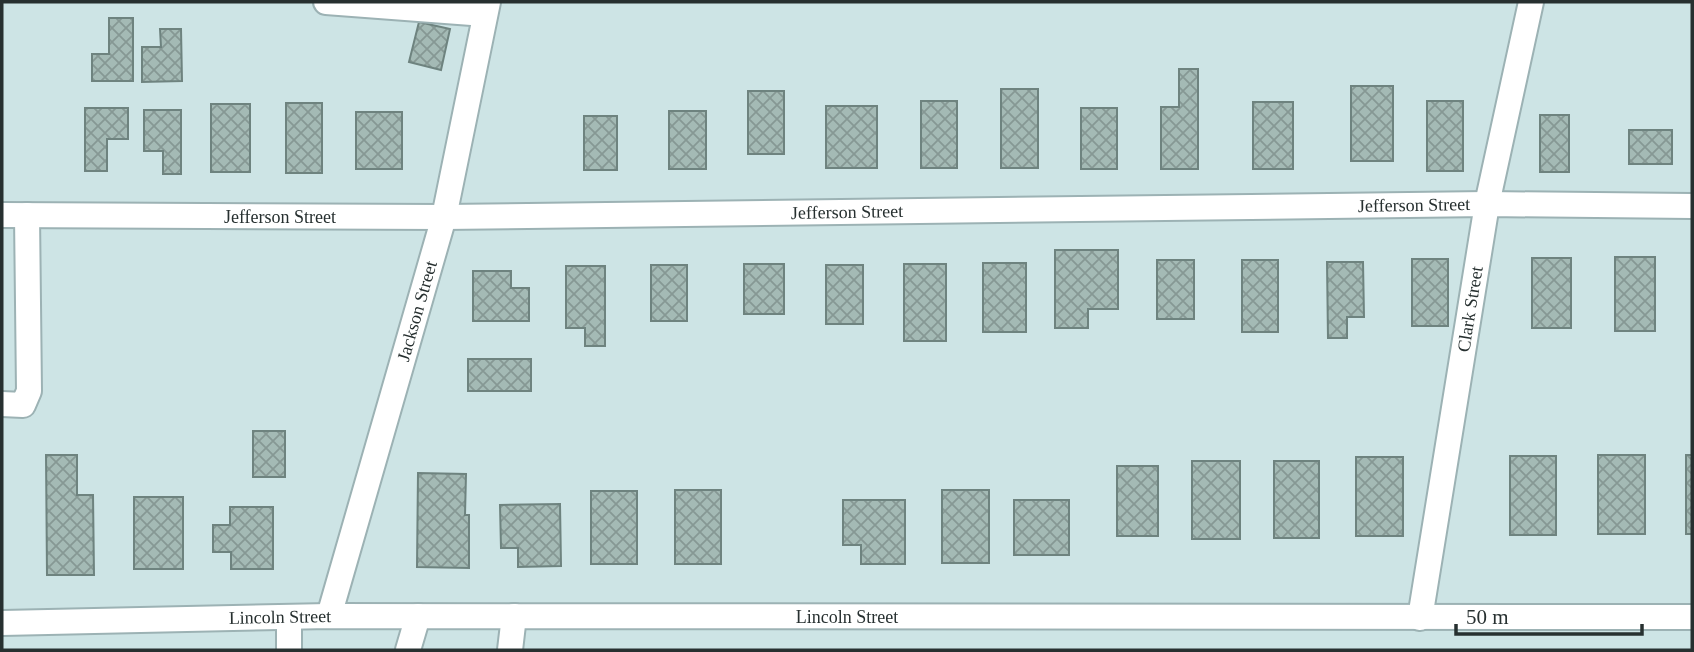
<svg xmlns="http://www.w3.org/2000/svg" width="1694" height="652" font-family="'Times New Roman',serif">
<style>
.building{fill:url(#building-cross-hatch);stroke:#6e837f;stroke-width:2}
.lines{fill:none;stroke-linecap:round;stroke-linejoin:round}
.minor-casing{stroke:#9cb2b4;stroke-width:28}
.minor{stroke:#fff;stroke-width:24}
.labels{text-anchor:middle;stroke-width:6;stroke-linejoin:round;paint-order:stroke}
.street-label{font-size:18px;fill:#273030;stroke:#fff}
</style>
<defs>
<pattern id="building-cross-hatch" width="8" height="8" patternUnits="userSpaceOnUse" patternTransform="scale(1.75)"><rect width="8" height="8" fill="#a4bab5"/><path d="M0 0l8 8M0 8l8-8" fill="none" stroke="#869894"/></pattern>
</defs>
<rect width="100%" height="100%" fill="#cde4e5"/>
<g class="building">
<path d="M 109,18 L 133,18 L 133,81 L 92,81 L 92,54 L 109,54 Z"/>
<path d="M 419,22 L 450,29 L 441,70 L 409,62 Z"/>
<path d="M 160,29 L 181,29 L 182,81 L 142,82 L 142,47 L 161,47 Z"/>
<path d="M 1179,69 L 1198,69 L 1198,169 L 1161,169 L 1161,107 L 1179,107 Z"/>
<rect x="1351" y="86" width="42" height="75"/>
<rect x="1001" y="89" width="37" height="79"/>
<rect x="748" y="91" width="36" height="63"/>
<rect x="921" y="101" width="36" height="67"/>
<rect x="1427" y="101" width="36" height="70"/>
<rect x="1253" y="102" width="40" height="67"/>
<rect x="286" y="103" width="36" height="70"/>
<rect x="211" y="104" width="39" height="68"/>
<rect x="826" y="106" width="51" height="62"/>
<path d="M 85,108 L 128,108 L 128,139 L 107,139 L 107,171 L 85,171 Z"/>
<rect x="1081" y="108" width="36" height="61"/>
<path d="M 144,110 L 181,110 L 181,174 L 163,174 L 163,151 L 144,151 Z"/>
<rect x="669" y="111" width="37" height="58"/>
<rect x="356" y="112" width="46" height="57"/>
<rect x="1540" y="115" width="29" height="57"/>
<rect x="584" y="116" width="33" height="54"/>
<rect x="1629" y="130" width="43" height="34"/>
<path d="M 1055,250 L 1118,250 L 1118,309 L 1088,309 L 1088,328 L 1055,328 Z"/>
<rect x="1615" y="257" width="40" height="74"/>
<rect x="1532" y="258" width="39" height="70"/>
<rect x="1412" y="259" width="36" height="67"/>
<rect x="1157" y="260" width="37" height="59"/>
<rect x="1242" y="260" width="36" height="72"/>
<path d="M 1327,262 L 1363,262 L 1364,317 L 1347,317 L 1347,338 L 1328,338 Z"/>
<rect x="983" y="263" width="43" height="69"/>
<rect x="744" y="264" width="40" height="50"/>
<rect x="904" y="264" width="42" height="77"/>
<rect x="651" y="265" width="36" height="56"/>
<rect x="826" y="265" width="37" height="59"/>
<path d="M 566,266 L 605,266 L 605,346 L 585,346 L 585,328 L 566,328 Z"/>
<path d="M 473,271 L 511,271 L 511,288 L 529,288 L 529,321 L 473,321 Z"/>
<rect x="468" y="359" width="63" height="32"/>
<rect x="253" y="431" width="32" height="46"/>
<path d="M 46,455 L 77,455 L 77,495 L 93,495 L 94,575 L 47,575 Z"/>
<rect x="1598" y="455" width="47" height="79"/>
<rect x="1686" y="455" width="6" height="79"/>
<rect x="1510" y="456" width="46" height="79"/>
<rect x="1356" y="457" width="47" height="79"/>
<rect x="1192" y="461" width="48" height="78"/>
<rect x="1274" y="461" width="45" height="77"/>
<rect x="1117" y="466" width="41" height="70"/>
<path d="M 418,473 L 466,474 L 465,515 L 469,515 L 469,568 L 417,567 Z"/>
<rect x="675" y="490" width="46" height="74"/>
<rect x="942" y="490" width="47" height="73"/>
<rect x="591" y="491" width="46" height="73"/>
<rect x="134" y="497" width="49" height="72"/>
<path d="M 843,500 L 905,500 L 905,564 L 861,564 L 861,545 L 843,545 Z"/>
<rect x="1014" y="500" width="55" height="55"/>
<path d="M 560,504 L 561,566 L 518,567 L 518,548 L 501,548 L 500,505 Z"/>
<path d="M 230,507 L 273,507 L 273,569 L 231,569 L 231,552 L 213,552 L 213,525 L 230,525 Z"/>
</g>
<g class="lines">
<g class="minor-casing">
<g id="minor">
<path d="M 326,2 L 485,14"/>
<path d="M 2,215 L 444,217 L 1487,204 L 1692,206"/>
<path d="M 2,404 L 23,405 L 29,391 L 27,215"/>
<path d="M 329,616 L 444,217 L 488,2"/>
<path d="M 289,617 L 289,650"/>
<path d="M 1420,618 L 1487,204 L 1531,2"/>
<path d="M 2,623 L 329,616 L 1692,617"/>
<path d="M 408,650 L 418,616"/>
<path d="M 510,650 L 514,616"/>
</g>
</g>
<use href="#minor" class="minor"/>
</g>
<g class="labels">
<g class="street-label">
<text transform="translate(1414 205) rotate(-1)" y="6">Jefferson Street</text>
<text transform="translate(847 212) rotate(-1)" y="6">Jefferson Street</text>
<text x="280" y="223">Jefferson Street</text>
<text transform="translate(1470 309) rotate(-81)" y="6">Clark Street</text>
<text transform="translate(417 311) rotate(-74)" y="6">Jackson Street</text>
<text transform="translate(280 617) rotate(-1)" y="6">Lincoln Street</text>
<text x="847" y="623">Lincoln Street</text>
</g>
</g>
<rect width="1694" height="652" fill="none" stroke="#273030" stroke-width="7"/>
<path d="M1456 624v10h186v-10" fill="none" stroke="#273030" stroke-width="3.5"/>
<text x="1466" y="624" font-size="21" fill="#273030" stroke="#ffffff" stroke-width="5" paint-order="stroke">50 m</text>
</svg>
